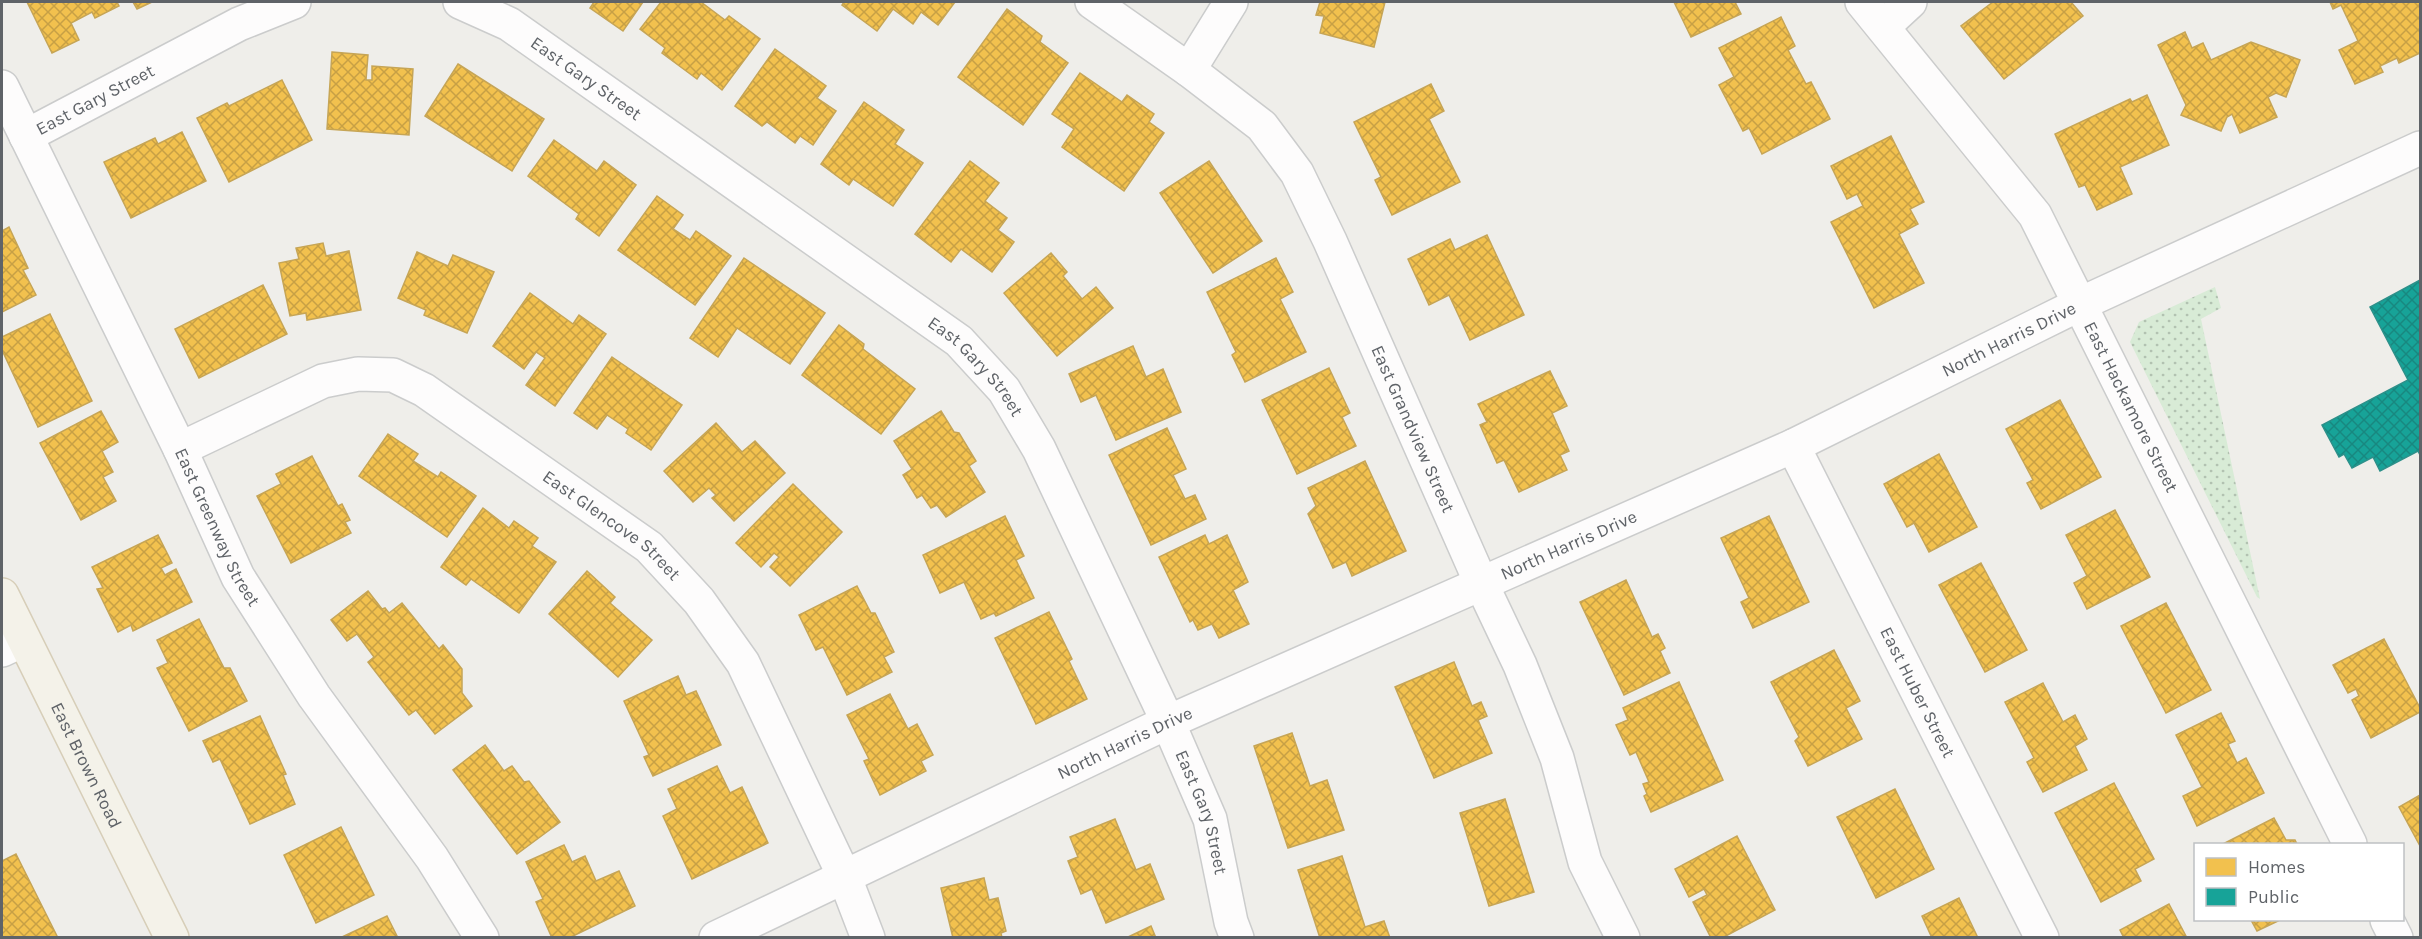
<svg xmlns="http://www.w3.org/2000/svg" width="2422" height="939" font-family="Karla,sans-serif">
<style>
.grass{fill:url(#grass-dots)}
.homes{fill:url(#homes-cross-hatch);stroke:#c6a556;stroke-width:1.5}
.public{fill:url(#public-cross-hatch);stroke:#2d908a;stroke-width:1.5}
.lines{fill:none;stroke-linecap:round;stroke-linejoin:round}
.minor-casing{stroke:#cbcccc;stroke-width:36}
.major-casing{stroke:#d7ceb8;stroke-width:36}
.minor{stroke:#fdfcfc;stroke-width:33}
.major{stroke:#f4f2e9;stroke-width:33}
.labels{text-anchor:middle;stroke-width:6;stroke-linejoin:round;paint-order:stroke}
.street-label{font-size:18px;fill:#5f6368;stroke:#fff}
</style>
<defs>
<pattern id="grass-dots" width="8" height="8" patternUnits="userSpaceOnUse" patternTransform="scale(1.5)"><rect width="8" height="8" fill="#d8ebd6"/><path d="M2 2h.1M6 6h.1" fill="none" stroke="#b2c2b1" stroke-width="1.8" stroke-linecap="round"/></pattern>
<pattern id="homes-cross-hatch" width="8" height="8" patternUnits="userSpaceOnUse" patternTransform="scale(1.5)"><rect width="8" height="8" fill="#f2c14e"/><path d="M0 0l8 8M0 8l8-8" fill="none" stroke="#c7a045"/></pattern>
<pattern id="public-cross-hatch" width="8" height="8" patternUnits="userSpaceOnUse" patternTransform="scale(1.5)"><rect width="8" height="8" fill="#17a398"/><path d="M0 0l8 8M0 8l8-8" fill="none" stroke="#188880"/></pattern>
</defs>
<rect width="100%" height="100%" fill="#efeeea"/>
<path class="grass" d="M 2215,287 L 2221,308 L 2201,319 L 2260,599 L 2257,597 L 2130,342 L 2139,322 Z"/>
<g class="homes">
<path d="M 27,2 L 117,2 L 119,6 L 95,18 L 92,12 L 71,23 L 79,40 L 52,53 Z"/>
<path d="M 133,2 L 152,2 L 137,9 Z"/>
<path d="M 594,2 L 643,2 L 623,31 L 590,8 Z"/>
<path d="M 661,2 L 692,3 L 701,2 L 725,20 L 729,16 L 760,39 L 722,90 L 701,73 L 697,79 L 662,53 L 665,48 L 640,29 Z"/>
<path d="M 844,2 L 955,2 L 938,25 L 921,12 L 913,24 L 893,9 L 877,31 L 842,5 Z"/>
<path d="M 1320,2 L 1385,2 L 1374,47 L 1320,33 L 1324,16 L 1316,15 Z"/>
<path d="M 1674,2 L 1735,2 L 1741,14 L 1691,37 Z"/>
<path d="M 1993,2 L 2071,2 L 2083,16 L 2004,79 L 1961,26 Z"/>
<path d="M 2330,2 L 2420,2 L 2420,53 L 2399,63 L 2397,58 L 2380,66 L 2383,72 L 2355,84 L 2339,50 L 2358,41 L 2341,5 L 2333,9 Z"/>
<path d="M 1007,9 L 1042,36 L 1040,42 L 1068,63 L 1023,125 L 958,77 Z"/>
<path d="M 1781,17 L 1795,46 L 1788,50 L 1806,84 L 1811,82 L 1830,119 L 1762,154 L 1749,128 L 1743,131 L 1719,85 L 1734,77 L 1719,48 Z"/>
<path d="M 2185,32 L 2192,48 L 2203,43 L 2211,60 L 2251,42 L 2300,60 L 2286,97 L 2276,93 L 2268,97 L 2277,117 L 2240,133 L 2232,114 L 2227,117 L 2221,131 L 2181,115 L 2186,105 L 2158,45 Z"/>
<path d="M 775,49 L 826,86 L 817,98 L 836,111 L 813,145 L 800,136 L 795,143 L 767,122 L 762,126 L 735,106 Z"/>
<path d="M 332,52 L 368,55 L 366,80 L 372,80 L 372,66 L 413,69 L 409,135 L 327,129 Z"/>
<path d="M 458,64 L 544,119 L 512,171 L 425,116 Z"/>
<path d="M 1080,73 L 1122,102 L 1127,95 L 1154,114 L 1149,122 L 1164,133 L 1124,191 L 1062,147 L 1074,129 L 1052,114 Z"/>
<path d="M 282,80 L 312,140 L 229,182 L 197,118 L 227,103 L 229,106 Z"/>
<path d="M 1431,84 L 1444,111 L 1429,119 L 1460,182 L 1392,215 L 1375,180 L 1381,177 L 1354,122 Z"/>
<path d="M 2147,95 L 2169,145 L 2120,167 L 2132,194 L 2097,210 L 2085,185 L 2079,187 L 2055,134 L 2130,99 L 2132,102 Z"/>
<path d="M 864,102 L 904,130 L 895,144 L 923,163 L 893,206 L 853,179 L 849,185 L 821,164 Z"/>
<path d="M 182,132 L 206,181 L 131,218 L 104,162 L 155,138 L 158,144 Z"/>
<path d="M 1891,136 L 1924,202 L 1910,209 L 1918,224 L 1899,234 L 1924,283 L 1874,308 L 1831,222 L 1863,206 L 1857,194 L 1847,199 L 1831,166 Z"/>
<path d="M 554,140 L 597,171 L 604,161 L 636,185 L 599,236 L 576,219 L 579,214 L 528,176 Z"/>
<path d="M 970,161 L 999,183 L 985,201 L 1007,218 L 998,230 L 1014,242 L 992,272 L 961,249 L 951,262 L 915,234 Z"/>
<path d="M 1209,161 L 1262,241 L 1213,273 L 1160,193 Z"/>
<path d="M 657,196 L 683,215 L 673,229 L 690,240 L 696,231 L 731,256 L 695,305 L 618,250 Z"/>
<path d="M 9,227 L 28,268 L 23,270 L 36,295 L 2,312 L 2,231 Z"/>
<path d="M 1487,235 L 1524,315 L 1470,340 L 1449,295 L 1429,305 L 1408,259 L 1450,239 L 1455,250 Z"/>
<path d="M 323,243 L 326,256 L 349,251 L 361,310 L 307,320 L 306,313 L 290,316 L 279,263 L 299,259 L 296,248 Z"/>
<path d="M 417,252 L 448,266 L 453,255 L 494,272 L 467,333 L 424,315 L 426,310 L 398,298 Z"/>
<path d="M 1051,253 L 1067,272 L 1063,276 L 1082,299 L 1096,287 L 1113,308 L 1057,356 L 1004,293 Z"/>
<path d="M 744,258 L 825,313 L 790,364 L 737,328 L 718,357 L 690,338 Z"/>
<path d="M 1276,258 L 1293,292 L 1280,299 L 1306,352 L 1245,382 L 1232,355 L 1236,352 L 1207,292 Z"/>
<path d="M 263,285 L 287,334 L 199,378 L 175,329 Z"/>
<path d="M 530,293 L 573,324 L 579,315 L 606,334 L 555,406 L 526,385 L 545,358 L 536,352 L 524,369 L 493,346 Z"/>
<path d="M 50,314 L 92,401 L 38,427 L 2,350 L 2,337 Z"/>
<path d="M 839,325 L 864,344 L 863,349 L 915,389 L 881,434 L 802,375 Z"/>
<path d="M 1133,346 L 1146,377 L 1163,369 L 1181,412 L 1116,440 L 1096,395 L 1081,402 L 1069,374 Z"/>
<path d="M 612,357 L 682,405 L 651,450 L 626,433 L 628,429 L 607,415 L 597,429 L 574,413 Z"/>
<path d="M 1329,368 L 1350,413 L 1342,417 L 1356,446 L 1297,474 L 1262,400 Z"/>
<path d="M 1550,371 L 1567,406 L 1552,413 L 1569,451 L 1560,455 L 1567,470 L 1519,492 L 1504,460 L 1497,463 L 1480,425 L 1487,422 L 1478,404 Z"/>
<path d="M 2060,400 L 2101,477 L 2041,509 L 2027,483 L 2033,480 L 2006,429 Z"/>
<path d="M 101,411 L 118,442 L 102,451 L 113,472 L 103,477 L 116,501 L 81,520 L 40,443 Z"/>
<path d="M 941,411 L 954,432 L 959,433 L 976,461 L 969,466 L 985,492 L 946,517 L 937,505 L 931,508 L 922,495 L 917,498 L 903,475 L 912,469 L 894,441 Z"/>
<path d="M 716,423 L 742,452 L 755,441 L 785,473 L 734,521 L 712,498 L 716,495 L 709,488 L 693,502 L 664,471 Z"/>
<path d="M 1167,428 L 1186,469 L 1173,475 L 1185,499 L 1195,495 L 1206,519 L 1151,545 L 1109,455 Z"/>
<path d="M 388,434 L 418,454 L 413,461 L 438,477 L 441,472 L 476,496 L 447,537 L 359,476 Z"/>
<path d="M 1939,454 L 1977,527 L 1929,552 L 1914,523 L 1907,527 L 1884,484 Z"/>
<path d="M 312,456 L 338,506 L 342,504 L 350,520 L 345,522 L 351,533 L 291,563 L 257,496 L 281,484 L 276,474 Z"/>
<path d="M 1365,461 L 1406,551 L 1352,576 L 1346,562 L 1333,568 L 1308,514 L 1316,506 L 1308,488 Z"/>
<path d="M 793,484 L 842,532 L 790,586 L 770,567 L 779,557 L 774,553 L 761,567 L 736,543 Z"/>
<path d="M 483,508 L 509,528 L 514,521 L 538,538 L 532,546 L 556,562 L 519,613 L 471,579 L 466,585 L 441,567 Z"/>
<path d="M 2115,510 L 2150,577 L 2087,609 L 2074,583 L 2087,576 L 2066,535 Z"/>
<path d="M 1005,516 L 1024,556 L 1016,560 L 1034,598 L 996,616 L 994,613 L 981,619 L 964,582 L 940,593 L 923,555 Z"/>
<path d="M 1769,516 L 1809,602 L 1753,628 L 1741,602 L 1749,598 L 1721,538 Z"/>
<path d="M 158,535 L 172,563 L 161,568 L 165,575 L 176,569 L 192,602 L 133,631 L 131,625 L 118,632 L 97,589 L 103,588 L 92,567 Z"/>
<path d="M 1205,535 L 1209,544 L 1227,535 L 1248,582 L 1233,590 L 1249,624 L 1219,638 L 1212,624 L 1198,630 L 1193,620 L 1190,622 L 1159,557 Z"/>
<path d="M 1981,563 L 2027,650 L 1985,672 L 1939,585 Z"/>
<path d="M 587,571 L 615,597 L 610,603 L 652,640 L 618,677 L 549,614 Z"/>
<path d="M 1626,580 L 1652,637 L 1658,634 L 1665,648 L 1660,651 L 1670,673 L 1624,695 L 1580,602 Z"/>
<path d="M 857,586 L 871,613 L 875,613 L 894,652 L 884,657 L 892,672 L 847,695 L 823,647 L 816,650 L 799,615 Z"/>
<path d="M 368,591 L 382,609 L 385,608 L 389,613 L 402,603 L 439,649 L 443,645 L 462,669 L 462,693 L 472,706 L 435,734 L 416,710 L 409,715 L 368,662 L 374,657 L 357,634 L 347,641 L 331,620 Z"/>
<path d="M 2166,603 L 2211,690 L 2166,713 L 2121,626 Z"/>
<path d="M 1049,612 L 1072,659 L 1069,661 L 1087,699 L 1036,724 L 995,638 Z"/>
<path d="M 199,619 L 224,668 L 230,668 L 247,701 L 189,731 L 157,668 L 168,663 L 157,640 Z"/>
<path d="M 2384,639 L 2420,708 L 2420,712 L 2371,738 L 2352,700 L 2359,696 L 2356,689 L 2348,693 L 2333,665 Z"/>
<path d="M 1834,650 L 1860,701 L 1846,708 L 1862,739 L 1808,766 L 1795,741 L 1799,737 L 1771,682 Z"/>
<path d="M 1454,662 L 1472,706 L 1481,702 L 1487,716 L 1478,720 L 1492,753 L 1434,778 L 1395,687 Z"/>
<path d="M 678,676 L 686,695 L 696,691 L 721,745 L 653,776 L 644,757 L 649,755 L 624,701 Z"/>
<path d="M 1679,682 L 1723,780 L 1651,812 L 1644,796 L 1647,794 L 1643,784 L 1649,782 L 1636,752 L 1630,755 L 1616,725 L 1628,720 L 1623,708 Z"/>
<path d="M 2043,683 L 2063,722 L 2075,715 L 2087,739 L 2075,746 L 2087,770 L 2043,792 L 2027,762 L 2034,758 L 2005,702 Z"/>
<path d="M 890,694 L 908,729 L 917,724 L 933,755 L 921,761 L 926,771 L 880,795 L 864,761 L 869,759 L 847,715 Z"/>
<path d="M 2221,713 L 2235,741 L 2228,744 L 2237,763 L 2246,758 L 2264,793 L 2197,826 L 2183,796 L 2202,787 L 2176,735 Z"/>
<path d="M 260,716 L 286,774 L 283,775 L 295,804 L 250,824 L 220,759 L 213,762 L 203,741 Z"/>
<path d="M 1292,733 L 1310,786 L 1327,780 L 1344,830 L 1288,848 L 1254,746 Z"/>
<path d="M 485,745 L 504,771 L 512,766 L 524,782 L 529,781 L 560,822 L 517,854 L 453,770 Z"/>
<path d="M 717,766 L 730,793 L 742,787 L 768,843 L 692,879 L 663,816 L 677,809 L 668,789 Z"/>
<path d="M 2114,783 L 2154,859 L 2135,869 L 2141,881 L 2101,902 L 2055,813 Z"/>
<path d="M 1895,789 L 1934,869 L 1876,898 L 1837,817 Z"/>
<path d="M 2420,795 L 2420,846 L 2399,807 Z"/>
<path d="M 1505,799 L 1534,892 L 1489,906 L 1460,813 Z"/>
<path d="M 2274,818 L 2286,840 L 2295,840 L 2297,844 L 2223,844 Z"/>
<path d="M 1115,819 L 1136,870 L 1150,864 L 1164,899 L 1106,923 L 1092,889 L 1081,894 L 1068,861 L 1078,857 L 1070,837 Z"/>
<path d="M 341,827 L 374,895 L 316,923 L 284,855 Z"/>
<path d="M 1737,836 L 1775,910 L 1722,938 L 1711,938 L 1693,902 L 1707,895 L 1704,889 L 1689,897 L 1675,869 Z"/>
<path d="M 564,845 L 572,862 L 585,856 L 596,881 L 619,871 L 635,906 L 569,938 L 552,938 L 536,902 L 543,899 L 526,862 Z"/>
<path d="M 16,854 L 58,938 L 2,938 L 2,861 Z"/>
<path d="M 1342,856 L 1365,927 L 1384,921 L 1390,938 L 1320,938 L 1298,870 Z"/>
<path d="M 984,878 L 989,900 L 998,898 L 1006,931 L 1001,933 L 1002,938 L 953,938 L 941,888 Z"/>
<path d="M 1959,898 L 1978,938 L 1932,938 L 1922,916 Z"/>
<path d="M 2169,904 L 2187,938 L 2124,938 L 2120,930 Z"/>
<path d="M 387,916 L 398,938 L 342,937 Z"/>
<path d="M 2251,920 L 2280,920 L 2257,931 Z"/>
<path d="M 1151,926 L 1156,938 L 1126,938 Z"/>
</g>
<path class="public" d="M 2420,280 L 2420,455 L 2418,451 L 2380,471 L 2373,457 L 2352,468 L 2344,454 L 2339,457 L 2322,425 L 2408,380 L 2370,307 Z"/>
<g class="lines">
<g class="minor-casing">
<g id="minor">
<path id="s1" d="M 460,2 L 509,24 L 959,341 L 1004,390 L 1039,449 L 1168,722 L 1210,819 L 1231,922 L 1237,938"/>
<path id="s2" d="M 1092,2 L 1189,70 L 1262,126 L 1297,173 L 1330,241 L 1481,583 L 1520,665 L 1557,758 L 1585,862 L 1623,938"/>
<path id="s3" d="M 1862,2 L 2035,215 L 2350,844"/>
<path d="M 1883,27 L 1910,2"/>
<path d="M 1189,70 L 1231,2"/>
<path id="s4" d="M 2,87 L 180,449 L 238,577 L 314,696 L 432,858 L 482,938"/>
<path id="s5" d="M 26,136 L 239,24 L 294,2"/>
<path id="s6" d="M 1793,446 L 2042,938"/>
<path id="s7" d="M 180,449 L 323,381 L 358,374 L 393,375 L 424,390 L 649,547 L 699,601 L 743,663 L 845,878 L 868,938"/>
<path d="M 2,650 L 23,640"/>
<path d="M 2387,920 L 2396,938"/>
<path id="s8" d="M 716,938 L 1168,722 L 1793,446 L 2080,304 L 2420,148"/>
</g>
</g>
<g class="major-casing">
<g id="major">
<path id="s9" d="M 2,595 L 172,938"/>
</g>
</g>
<use href="#minor" class="minor"/>
<use href="#major" class="major"/>
</g>
<g class="labels">
<g class="street-label">
<text dy="6" stroke="none"><textPath href="#s1" startOffset="148">East Gary Street</textPath></text>
<text dy="6" stroke="none"><textPath href="#s5" startOffset="78">East Gary Street</textPath></text>
<text dy="6" stroke="none"><textPath href="#s8" startOffset="1425">North Harris Drive</textPath></text>
<text dy="6" stroke="none"><textPath href="#s1" startOffset="634">East Gary Street</textPath></text>
<text dy="6" stroke="none"><textPath href="#s3" startOffset="489">East Hackamore Street</textPath></text>
<text dy="6" stroke="none"><textPath href="#s2" startOffset="550">East Grandview Street</textPath></text>
<text dy="6" stroke="none"><textPath href="#s4" startOffset="490">East Greenway Street</textPath></text>
<text dy="6" stroke="none"><textPath href="#s7" startOffset="495">East Glencove Street</textPath></text>
<text dy="6" stroke="none"><textPath href="#s8" startOffset="939">North Harris Drive</textPath></text>
<text dy="6" stroke="none"><textPath href="#s6" startOffset="276">East Huber Street</textPath></text>
<text dy="6" stroke="none"><textPath href="#s8" startOffset="453">North Harris Drive</textPath></text>
<text dy="6" stroke="none"><textPath href="#s9" startOffset="190">East Brown Road</textPath></text>
<text dy="6" stroke="none"><textPath href="#s1" startOffset="1138">East Gary Street</textPath></text>
</g>
</g>
<rect width="2422" height="939" fill="none" stroke="#5f6368" stroke-width="6"/>
<rect x="2194" y="843" width="210" height="78" fill="#ffffff" stroke="#bfc1c3" stroke-width="1.5"/>
<rect x="2206" y="858" width="30" height="18" fill="#f2c14e" stroke="#bfc1c3" stroke-width="1.5"/>
<text x="2248" y="873" font-size="18" fill="#5f6368">Homes</text>
<rect x="2206" y="888" width="30" height="18" fill="#17a398" stroke="#bfc1c3" stroke-width="1.5"/>
<text x="2248" y="903" font-size="18" fill="#5f6368">Public</text>
</svg>
